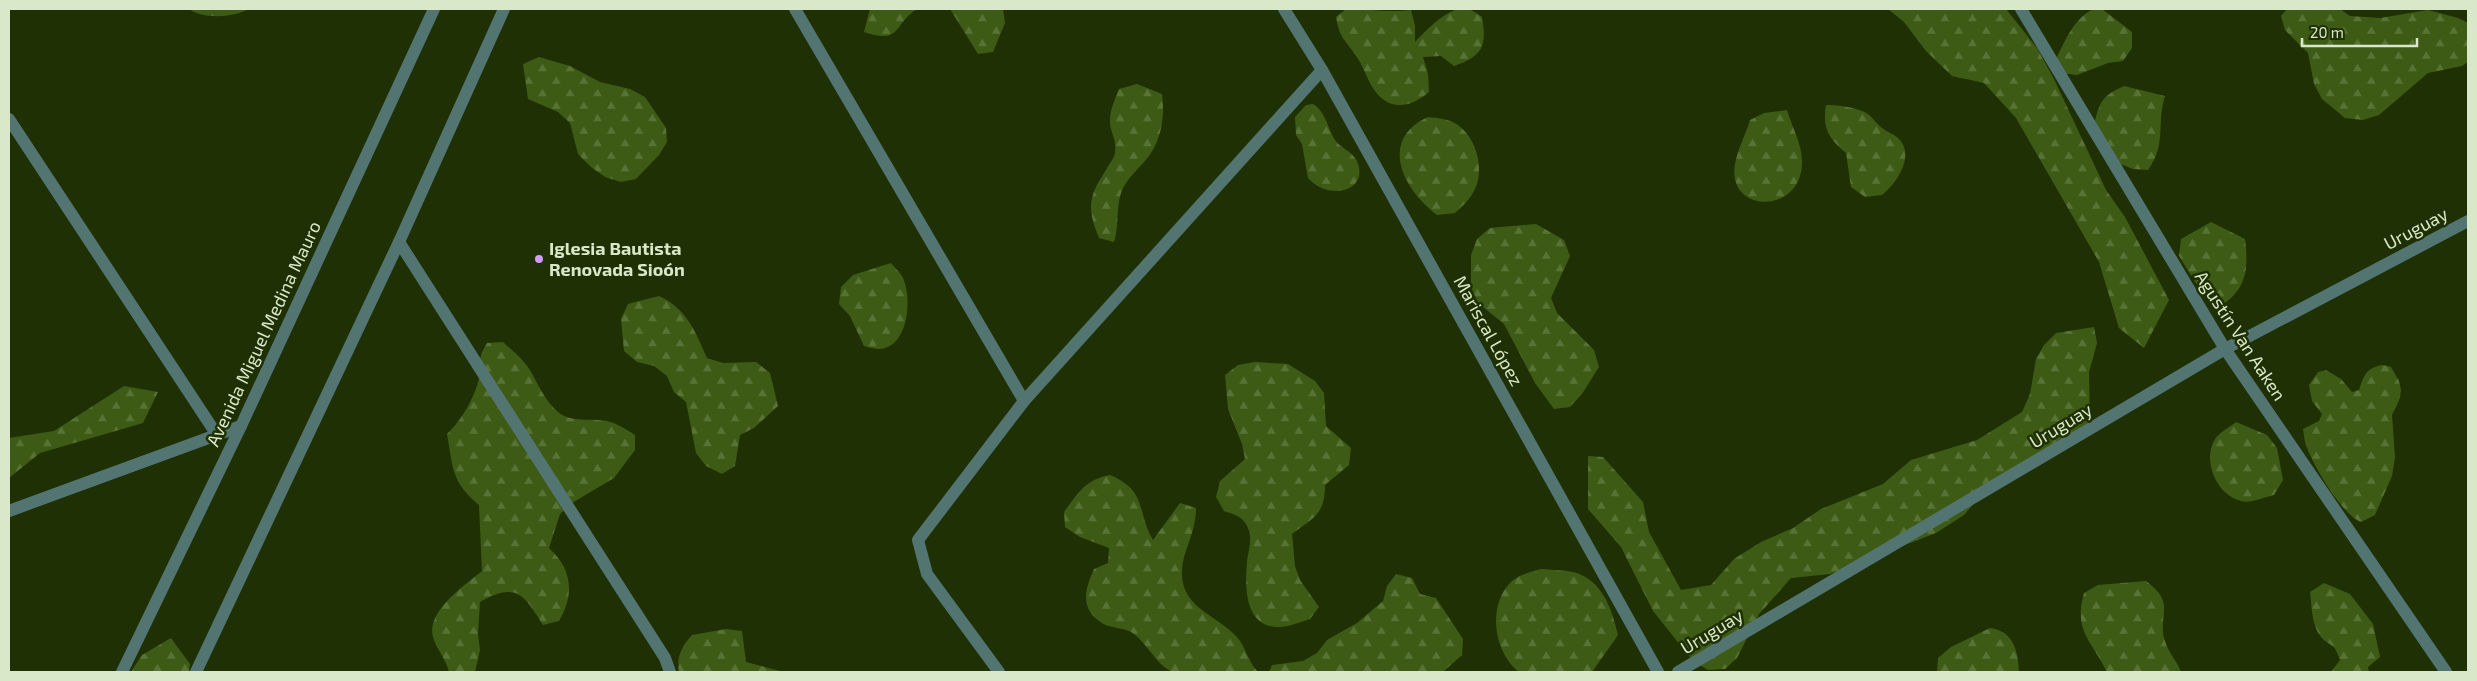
<svg xmlns="http://www.w3.org/2000/svg" width="2477" height="681" font-family="'Exo 2',sans-serif">
<style>
.forest{fill:url(#forest-firs)}
.lines{fill:none;stroke-linecap:round;stroke-linejoin:round}
.minor{stroke:#527572;stroke-width:12}
.poi-dot{fill:#d39cfc;stroke:#1e3004;stroke-width:2}
.labels{text-anchor:middle;stroke-width:5;stroke-linejoin:round;paint-order:stroke}
.street-label{font-size:18px;fill:#d8e8c9;stroke:#1e3004}
.poi-label{font-size:18px;font-weight:bold;fill:#d8e8c9;stroke:#1e3004;text-anchor:start}
</style>
<defs>
<pattern id="forest-firs" width="22" height="20" patternUnits="userSpaceOnUse" patternTransform="scale(1.25)"><rect width="22" height="20" fill="#3e5b15"/><path d="M5 1l3.5 6h-7zM16 11l3.5 6h-7z" fill="#597336"/></pattern>
</defs>
<rect width="100%" height="100%" fill="#1e3004"/>
<g class="forest">
<path d="M 189,9 L 249,9 C 234,17 204,20 189,9 Z"/>
<path d="M 870,9 L 917,9 C 893,24 902,45 864,32 Z"/>
<path d="M 950,9 L 1003,9 L 1005,23 L 993,52 L 978,54 Z"/>
<path d="M 1346,9 C 1367,9 1390,13 1411,10 L 1415,26 L 1415,42 C 1427,30 1449,5 1468,9 C 1472,10 1478,14 1482,17 C 1487,46 1483,56 1454,66 L 1441,56 L 1423,57 L 1428,74 L 1429,92 C 1408,110 1386,111 1371,85 C 1366,76 1363,66 1357,57 C 1346,41 1339,38 1336,17 Z"/>
<path d="M 1888,9 L 2006,9 L 2037,48 L 2054,79 L 2106,190 L 2125,217 L 2169,300 L 2144,348 L 2119,328 L 2099,262 L 2016,118 L 1984,83 L 1952,76 L 1926,51 L 1904,22 Z"/>
<path d="M 2093,9 L 2102,9 L 2132,32 L 2132,48 L 2123,61 L 2108,63 L 2077,75 L 2061,73 L 2057,57 C 2066,39 2074,19 2093,9 Z"/>
<path d="M 2287,9 L 2340,9 L 2350,16 L 2380,18 L 2428,10 L 2458,18 L 2468,23 L 2468,62 L 2462,66 L 2428,73 L 2379,115 L 2363,120 L 2345,118 L 2322,99 L 2314,84 L 2308,53 L 2285,30 L 2281,16 Z"/>
<path d="M 539,57 L 570,66 L 600,82 L 630,89 L 645,97 L 666,128 L 667,142 L 659,155 L 636,179 L 621,182 L 605,177 L 591,167 L 578,154 L 570,123 L 558,112 L 528,99 L 523,64 Z"/>
<path d="M 1137,84 L 1162,94 C 1165,115 1162,138 1149,156 C 1139,169 1127,177 1121,193 C 1116,208 1119,226 1114,242 L 1099,238 C 1087,208 1088,197 1106,170 C 1109,164 1114,159 1115,153 C 1117,139 1111,135 1110,123 C 1109,112 1115,99 1119,89 Z"/>
<path d="M 2124,86 L 2165,96 C 2156,125 2167,144 2148,170 L 2133,169 L 2118,163 L 2095,121 C 2100,100 2104,95 2124,86 Z"/>
<path d="M 1313,104 C 1326,112 1327,127 1335,140 C 1339,147 1352,151 1357,161 C 1370,192 1328,201 1308,178 L 1302,144 L 1296,135 L 1295,117 L 1306,105 Z"/>
<path d="M 1826,105 C 1838,105 1857,107 1868,114 C 1874,119 1878,126 1885,130 C 1889,133 1894,134 1898,138 C 1916,155 1897,183 1882,195 L 1865,197 L 1851,187 L 1846,153 C 1829,139 1822,128 1826,105 Z"/>
<path d="M 1787,110 C 1792,127 1802,144 1802,161 C 1803,209 1742,214 1735,179 C 1731,160 1745,138 1750,120 L 1764,113 Z"/>
<path d="M 1428,117 C 1438,118 1449,119 1458,125 C 1476,138 1485,169 1475,189 C 1471,198 1463,206 1455,213 L 1437,215 C 1403,189 1378,140 1428,117 Z"/>
<path d="M 2211,222 L 2245,239 C 2249,271 2246,291 2217,308 L 2204,296 L 2179,256 L 2181,239 Z"/>
<path d="M 1536,224 L 1564,240 L 1570,256 L 1551,298 L 1557,313 L 1594,350 L 1599,367 L 1582,394 L 1570,407 L 1554,409 L 1535,383 L 1504,324 L 1478,303 L 1471,287 L 1471,255 L 1477,239 L 1490,228 Z"/>
<path d="M 891,263 C 894,267 899,271 902,276 C 913,296 909,347 880,349 C 875,349 869,347 864,346 L 850,316 L 839,304 L 841,287 L 853,275 Z"/>
<path d="M 659,296 C 687,309 695,331 707,358 L 723,363 L 756,362 L 770,373 L 778,406 L 754,428 L 740,435 L 735,466 L 722,474 L 706,466 L 696,453 L 686,402 L 674,392 L 667,376 L 654,366 L 637,362 L 624,351 L 621,319 L 628,304 Z"/>
<path d="M 2094,327 L 2097,343 L 2089,372 L 2090,420 L 2080,435 L 1996,478 L 1964,515 L 1936,533 L 1830,574 L 1791,578 L 1759,614 L 1737,658 L 1725,669 L 1708,670 L 1693,661 L 1653,611 L 1621,547 L 1588,509 L 1588,456 L 1603,457 L 1643,502 L 1649,532 L 1681,590 L 1711,585 L 1734,559 L 1761,542 L 1793,528 L 1821,509 L 1883,484 L 1911,460 L 1977,440 L 2022,412 L 2030,394 L 2036,359 L 2044,345 L 2056,333 Z"/>
<path d="M 503,342 C 513,351 523,359 530,370 C 538,384 545,401 558,412 C 571,423 592,418 607,421 C 618,424 626,429 635,435 L 635,450 L 614,478 L 572,503 L 560,514 L 549,548 C 572,569 575,594 559,621 L 543,625 C 524,595 517,581 480,602 L 478,634 L 480,650 L 475,672 L 449,672 C 446,659 437,650 433,637 C 426,611 465,585 482,571 L 479,505 C 451,482 453,467 447,434 C 462,420 477,394 480,373 C 482,356 477,360 487,343 Z"/>
<path d="M 1255,362 L 1288,364 L 1315,381 L 1324,393 L 1326,426 L 1351,448 L 1349,465 L 1325,485 C 1325,515 1313,518 1292,534 L 1295,566 L 1300,580 L 1319,607 L 1310,619 C 1300,622 1287,628 1276,627 C 1244,625 1245,586 1247,562 C 1248,550 1253,540 1248,528 C 1244,517 1234,514 1224,511 L 1216,497 L 1220,481 L 1245,459 L 1242,444 L 1228,409 L 1225,375 L 1238,365 Z"/>
<path d="M 2383,365 L 2391,367 L 2399,381 L 2401,390 L 2400,398 L 2392,415 L 2395,457 L 2392,476 L 2375,515 L 2361,522 C 2343,516 2312,464 2306,445 C 2304,440 2304,434 2303,429 L 2319,421 L 2322,414 L 2312,401 L 2309,385 L 2318,372 L 2326,370 L 2341,379 L 2352,392 L 2359,390 C 2364,375 2366,368 2383,365 Z"/>
<path d="M 124,386 L 158,392 L 143,423 L 40,453 L 9,478 L 9,438 L 54,431 Z"/>
<path d="M 2236,422 L 2267,435 L 2277,448 L 2283,480 L 2274,495 C 2265,497 2249,504 2241,501 C 2216,495 2202,460 2215,439 C 2220,432 2230,427 2236,422 Z"/>
<path d="M 1110,475 C 1148,491 1136,511 1153,540 L 1180,503 L 1196,508 C 1196,534 1183,549 1182,571 C 1180,607 1216,615 1236,636 C 1246,647 1248,662 1258,672 L 1172,672 C 1156,664 1149,646 1134,634 C 1126,627 1111,629 1102,623 C 1079,609 1085,589 1094,569 L 1108,563 L 1109,548 L 1080,537 L 1065,527 L 1064,512 C 1079,492 1085,480 1110,475 Z"/>
<path d="M 1541,569 C 1551,570 1563,570 1573,572 C 1602,579 1612,609 1618,635 L 1592,672 L 1519,672 C 1493,652 1487,604 1512,581 C 1520,574 1531,572 1541,569 Z"/>
<path d="M 1396,574 L 1412,578 L 1420,594 L 1436,598 L 1463,639 L 1462,655 L 1443,672 L 1269,672 L 1272,665 L 1303,661 L 1317,653 L 1327,640 L 1357,623 L 1383,601 L 1387,586 Z"/>
<path d="M 2146,581 C 2177,604 2157,614 2165,641 C 2168,652 2177,661 2181,672 L 2107,672 C 2092,641 2073,631 2084,593 L 2098,585 Z"/>
<path d="M 2324,583 L 2350,594 L 2373,624 L 2380,657 L 2368,667 L 2369,672 L 2331,672 L 2340,660 C 2333,640 2332,649 2321,637 C 2311,624 2312,607 2310,592 Z"/>
<path d="M 1990,628 C 2014,631 2018,652 2019,672 L 1937,672 L 1938,658 L 1951,647 Z"/>
<path d="M 726,629 L 742,631 L 746,662 L 784,672 L 679,672 C 676,657 682,646 692,635 Z"/>
<path d="M 171,638 L 190,664 L 189,672 L 131,672 L 142,655 Z"/>
</g>
<g class="lines">
<g class="minor">
<path d="M 795,9 L 1024,401"/>
<path d="M 1284,9 L 1322,70 L 1658,672"/>
<path d="M 2021,9 L 2225,349 L 2446,672"/>
<path d="M 9,119 L 217,435"/>
<path d="M 399,242 L 665,658 L 670,672"/>
<path d="M 9,511 L 241,426"/>
<path d="M 122,672 L 241,426 L 434,9"/>
<path d="M 196,672 L 399,242 L 504,9"/>
<path d="M 999,672 L 927,574 L 918,540 L 1024,401 L 1322,70"/>
<path d="M 1678,672 L 2225,349 L 2468,221"/>
</g>
</g>
<circle class="poi-dot" cx="539" cy="259" r="5"/>
<g class="labels">
<g class="street-label">
<text transform="translate(2416 229) rotate(-28)" y="6">Uruguay</text>
<text transform="translate(1488 331) rotate(61)" y="6">Mariscal López</text>
<text transform="translate(264 334) rotate(-65)" y="6">Avenida Miguel Medina Mauro</text>
<text transform="translate(2240 336) rotate(57)" y="6">Agustín Van Aaken</text>
<text transform="translate(2061 426) rotate(-31)" y="6">Uruguay</text>
<text transform="translate(1712 632) rotate(-31)" y="6">Uruguay</text>
</g>
<g class="poi-label">
<text x="549" y="255">Iglesia Bautista<tspan x="549" dy="21">Renovada Sioón</tspan></text>
</g>
</g>
<rect width="2477" height="681" fill="none" stroke="#d8e8c9" stroke-width="20"/>
<path d="M2302 38v8h115v-8" fill="none" stroke="#d8e8c9" stroke-width="2.5"/>
<text x="2310" y="38" font-size="15" fill="#d8e8c9" stroke="#1e3004" stroke-width="4" paint-order="stroke">20 m</text>
</svg>
